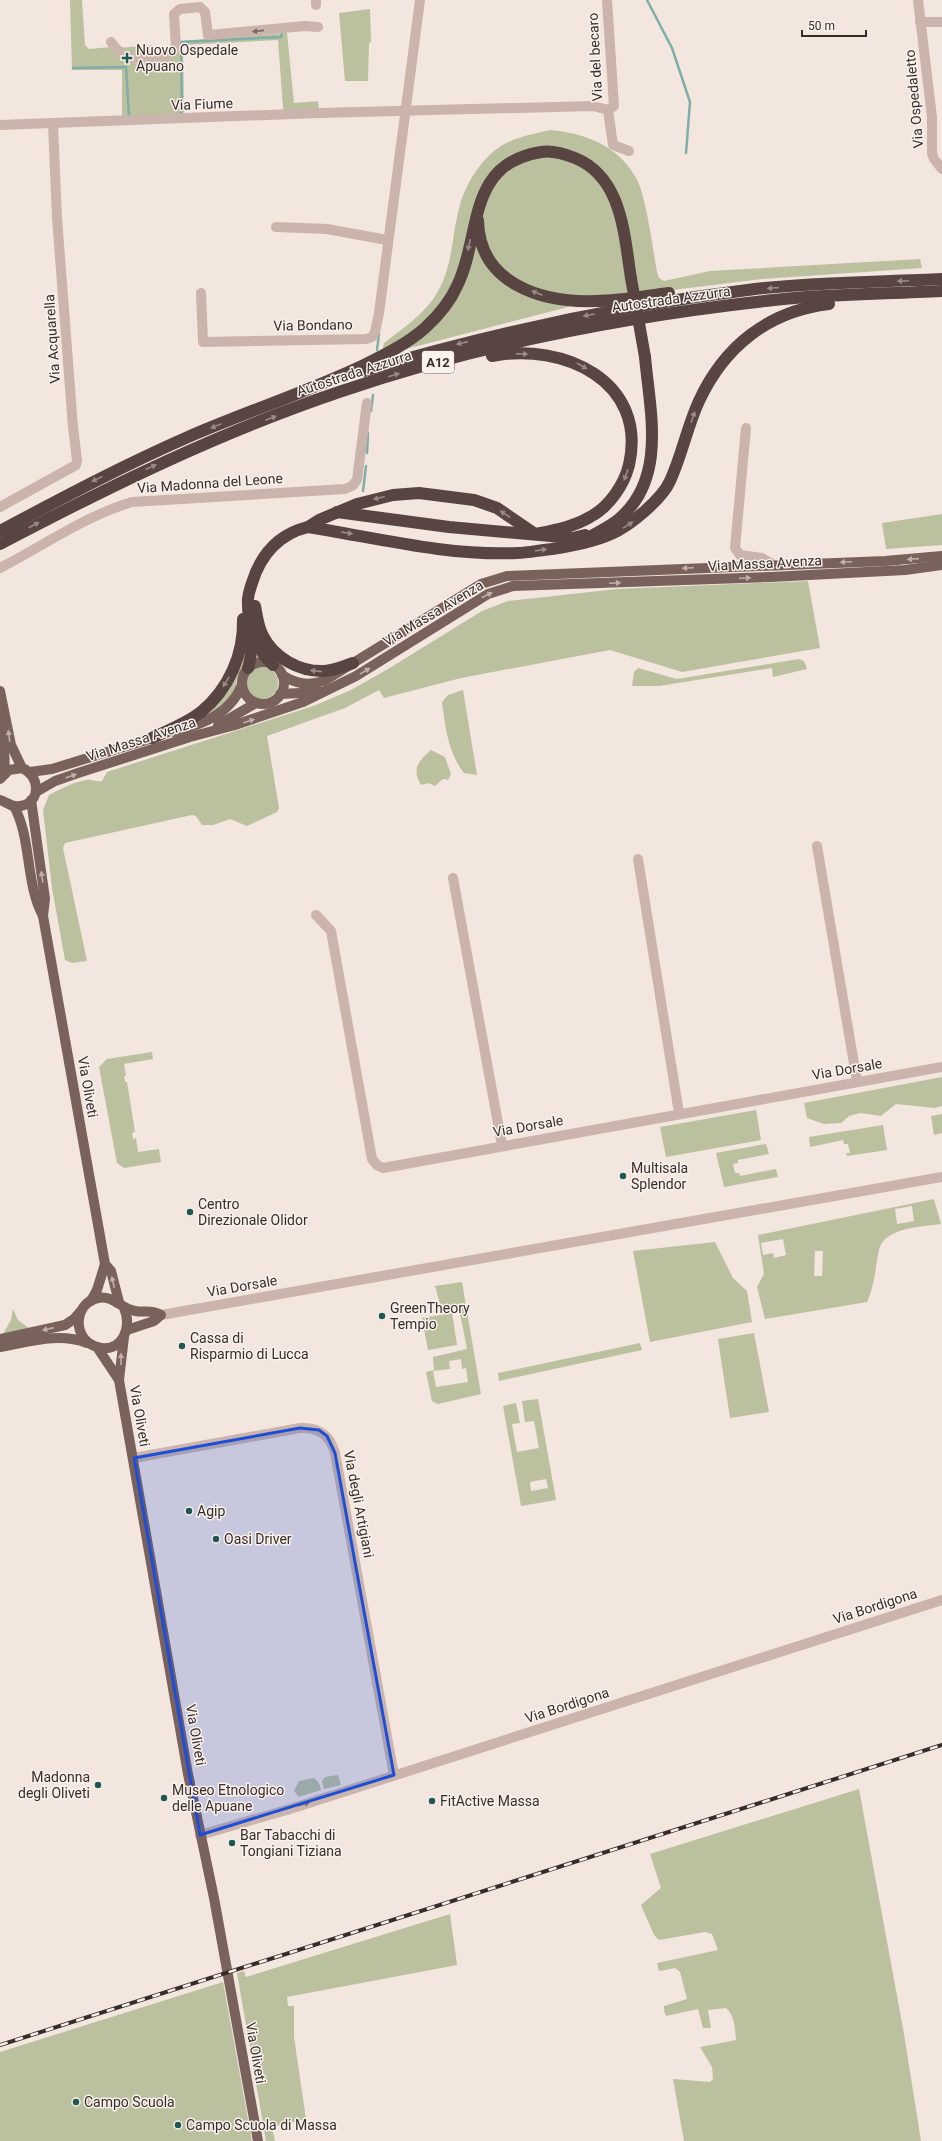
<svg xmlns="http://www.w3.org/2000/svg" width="942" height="2141" font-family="Roboto,sans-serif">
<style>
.green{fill:#bbc09f;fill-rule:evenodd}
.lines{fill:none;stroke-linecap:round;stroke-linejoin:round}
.stream{stroke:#7faea8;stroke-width:2.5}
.minor{stroke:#cab4ab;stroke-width:10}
.major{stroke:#79615c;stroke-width:10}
.highway{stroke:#584541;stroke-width:12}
.rail-casing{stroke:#382c2a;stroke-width:4}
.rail{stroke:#f9f1eb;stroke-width:2.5;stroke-dasharray:8;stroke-linecap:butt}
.highway-bridge{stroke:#584541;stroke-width:12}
.oneway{fill:#7a6964}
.oneway2{fill:#988a85}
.oneway3{fill:#bfb0ab}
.marked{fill:#1d4ed8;fill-opacity:0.2;stroke:#1d4ed8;stroke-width:3;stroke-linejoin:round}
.poi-dot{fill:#215752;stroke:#f9f1eb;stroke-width:1.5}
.labels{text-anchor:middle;stroke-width:3;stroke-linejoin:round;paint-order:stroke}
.shield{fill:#f9f1eb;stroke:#726764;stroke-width:1}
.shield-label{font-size:13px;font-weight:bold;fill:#382c2a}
.poi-label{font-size:14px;fill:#382c2a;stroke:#f9f1eb;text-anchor:start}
.street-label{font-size:14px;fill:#382c2a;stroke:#f9f1eb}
</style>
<rect width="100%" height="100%" fill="#f2e6df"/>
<g class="green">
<path d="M 70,0 L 82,0 L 85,45 L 89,49 L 111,47 L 115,52 L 163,60 L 180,41 L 287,33 L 294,103 L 318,101 L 319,109 L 284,110 L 283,108 L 278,40 L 183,45 L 184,111 L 181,116 L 122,119 L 122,70 L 72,70 Z"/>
<path d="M 370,9 L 371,42 L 369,43 L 368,81 L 345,81 L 339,13 Z"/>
<path d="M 152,45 L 152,52 L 149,56 L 138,58 L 118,48 Z"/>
<path d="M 550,130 C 584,133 617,145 635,176 C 646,193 653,250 657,272 L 659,278 L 664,281 L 710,271 L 920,259 L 922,268 L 762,279 L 640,294 C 631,249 630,179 584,156 C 578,153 570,149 564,149 C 542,151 519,160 498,166 C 479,218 459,295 416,331 C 406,339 393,345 382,352 L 384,343 C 403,328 425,314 437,293 C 454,264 451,236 460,205 C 466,183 482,158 501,146 C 515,137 534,134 550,130 Z"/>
<path d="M 548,156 C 622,164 619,236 628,294 L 565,297 L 519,284 L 494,262 L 482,231 L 482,216 L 488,196 L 496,181 L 519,164 L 532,158 Z"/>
<path d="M 474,239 C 483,252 494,274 504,283 C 523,299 549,302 572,306 L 406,349 L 405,348 L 430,328 Z"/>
<path d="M 942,514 L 942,545 L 886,549 L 882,523 Z"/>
<path d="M 808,581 L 820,648 L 682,672 L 610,650 L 461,678 L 384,698 L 379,690 L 345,708 L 267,736 L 279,808 L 277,812 L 247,826 L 230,819 L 213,825 L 202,825 L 196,816 L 192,815 L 65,843 L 63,848 L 87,961 L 72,963 L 65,960 L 52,888 L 43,810 L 49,795 C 60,789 74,782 86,780 C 92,779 96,782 102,781 L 107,772 L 316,705 L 351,690 L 388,669 L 482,611 L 508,601 L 617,589 Z"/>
<path d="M 248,646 L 243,666 L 237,677 L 236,689 L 226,704 L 203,718 Z"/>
<path d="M 799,659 L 804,661 L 807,669 L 773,677 L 772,668 L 659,686 L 632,686 L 634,672 L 638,668 L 677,679 Z"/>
<circle cx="262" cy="683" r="16"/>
<path d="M 463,690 L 477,775 L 464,773 C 448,753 445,726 442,702 L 448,695 Z"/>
<path d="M 431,750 L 445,757 L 451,774 L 448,780 L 443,779 L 435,786 L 428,783 L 421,785 C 411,768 419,761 431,750 Z"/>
<path d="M 152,1052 L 153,1059 L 124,1064 L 126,1076 L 124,1076 L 125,1082 L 127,1082 L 135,1132 L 132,1133 L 133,1139 L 136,1138 L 138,1152 L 159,1149 L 161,1162 L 124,1168 L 117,1163 L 99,1067 L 107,1059 Z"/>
<path d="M 942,1077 L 942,1106 L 935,1108 L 896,1104 L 881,1116 L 860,1113 L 849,1116 L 841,1123 L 824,1124 L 807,1118 L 804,1103 Z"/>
<path d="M 756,1110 L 761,1140 L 666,1157 L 660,1127 Z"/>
<path d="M 942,1114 L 942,1133 L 934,1135 L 931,1116 Z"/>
<path d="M 883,1125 L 887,1150 L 847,1156 L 846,1153 L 850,1153 L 848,1144 L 844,1144 L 843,1140 L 810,1147 L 809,1137 Z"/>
<path d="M 766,1144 L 769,1154 L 738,1160 L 738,1163 L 733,1164 L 735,1173 L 739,1173 L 740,1176 L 776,1169 L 778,1177 L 724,1187 L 716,1153 Z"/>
<path d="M 934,1199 L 941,1224 C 922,1227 884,1227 879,1250 C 875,1268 875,1285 867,1302 L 765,1319 L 757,1287 L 764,1274 L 758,1235 ZM 912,1206 L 914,1221 L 897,1224 L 895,1209 ZM 783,1239 L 786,1255 L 774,1258 L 773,1253 L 763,1255 L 761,1243 ZM 815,1251 L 823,1251 L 822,1276 L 814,1276 Z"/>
<path d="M 715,1242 L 733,1278 L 747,1291 L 752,1322 L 650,1342 L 633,1251 Z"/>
<path d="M 462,1282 L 481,1394 L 438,1404 L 432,1401 L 426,1372 L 434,1370 L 433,1357 L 467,1349 L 461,1318 L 457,1308 L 440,1304 L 435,1286 ZM 461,1359 L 462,1369 L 466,1368 L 468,1382 L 436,1387 L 433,1371 L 450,1369 L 449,1361 Z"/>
<path d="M 13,1309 L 18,1320 L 29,1328 L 3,1334 L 11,1320 Z"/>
<path d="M 452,1313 L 457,1345 L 428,1350 L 422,1318 Z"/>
<path d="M 754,1333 L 769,1412 L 730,1418 L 718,1339 Z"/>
<path d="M 640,1343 L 642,1350 L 499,1381 L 498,1373 Z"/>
<path d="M 538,1399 L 556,1500 L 521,1506 L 503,1406 L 516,1403 L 520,1423 L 512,1424 L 517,1452 L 539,1448 L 534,1421 L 525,1422 L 522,1401 ZM 546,1479 L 548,1488 L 531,1491 L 530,1482 Z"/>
<path d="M 338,1775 L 341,1785 L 324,1789 L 322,1781 L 325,1777 Z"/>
<path d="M 314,1778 L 319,1783 L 321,1790 L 299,1797 L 294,1791 L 299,1781 Z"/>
<path d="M 859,1789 L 904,2034 L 921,2141 L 684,2141 L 673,2079 L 710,2082 L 713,2079 L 712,2067 L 700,2047 L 736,2040 C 735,2029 735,2016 726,2008 L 708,2010 L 711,2028 L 703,2028 L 698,2009 L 666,2016 L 664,2011 L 664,2006 L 687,1999 L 680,1972 L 675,1968 L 659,1971 L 657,1963 L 718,1950 L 712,1934 L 705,1932 L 659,1940 L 654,1935 L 641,1905 L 661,1888 L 650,1854 Z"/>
<path d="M 450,1914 L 457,1965 L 287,1997 L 288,2006 L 294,2006 L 294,2037 L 306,2119 L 272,2127 L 275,2141 L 266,2141 L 237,1973 L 244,1971 L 246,1977 Z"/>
<path d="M 223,1982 L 252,2141 L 0,2141 L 0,2052 Z"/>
</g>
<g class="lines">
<g class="stream">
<path d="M 647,0 L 672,48 L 690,102 L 686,153"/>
<path d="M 73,68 L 126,67 L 129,116"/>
<path d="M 180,114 L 182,112 L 181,42 L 281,37 L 282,33"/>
<path d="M 377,350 L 379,333"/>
<path d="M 371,411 L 373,395"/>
<path d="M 367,453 L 368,433"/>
<path d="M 363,491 L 366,466"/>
</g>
<g class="minor">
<path d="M 316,0 L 316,5"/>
<path d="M 607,0 L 614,106 L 608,110"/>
<path d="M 918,0 L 932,117 L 932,153 L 934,159 L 942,169"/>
<path d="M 920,22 L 942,22"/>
<path d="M 111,42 C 127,65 143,62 167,56 L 176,48 L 174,14 L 180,9 L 200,7 L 205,12 L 208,35 L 210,35 L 305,26 L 318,27"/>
<path d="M 0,125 L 319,113 L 593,106 L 608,110 L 613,145 L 629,151"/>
<path d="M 276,227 L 327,229 L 387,240"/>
<path d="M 201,293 L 203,342 L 366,339 L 372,337 L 375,332 L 379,313 L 420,0"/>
<path d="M 746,428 L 735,548 L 740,555 L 762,558 L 774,565"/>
<path d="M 0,507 L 76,465 L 77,460 L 73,427 L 57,218 L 53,124"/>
<path d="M 0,568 C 43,546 85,516 132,502 L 345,489 L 352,486 L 357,480 L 367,403"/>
<path d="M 817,846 L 857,1081"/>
<path d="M 638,859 L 679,1113"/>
<path d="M 453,878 L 502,1145"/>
<path d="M 316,915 L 331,931 L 372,1159 L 377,1165 L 383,1168 L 942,1067"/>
<path d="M 161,1315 L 942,1177"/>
<path d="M 134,1458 L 300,1428 C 319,1427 330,1435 335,1453 L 394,1775"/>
<path d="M 200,1835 L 290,1809 L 942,1600"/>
</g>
<g class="major">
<circle cx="263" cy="683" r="21"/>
<path d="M 282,675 C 296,684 308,686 324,681 L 481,584 L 507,576 L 885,561 L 942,556"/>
<path d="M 0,691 L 11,745 L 22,768"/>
<path d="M 280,694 L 321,692"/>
<path d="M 1,710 C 0,731 7,753 4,773"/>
<path d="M 218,725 L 256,703"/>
<path d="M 174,732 C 203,724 230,714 242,685"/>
<path d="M 30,772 L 52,769 L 159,736"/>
<path d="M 0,779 L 9,770 L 22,768 C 40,775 42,803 20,806 C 12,808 7,802 0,800"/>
<path d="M 36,792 L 55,781 L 78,773 L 190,737 L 235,725 L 303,702 L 356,676 L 488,594 L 513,586 L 771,577 L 905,570 L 942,565"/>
<path d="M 31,800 L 45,899 L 43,916 L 105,1264 L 111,1271 L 119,1302"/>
<path d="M 14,806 C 32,840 25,882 43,916"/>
<path d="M 91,1301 L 97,1290 L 105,1264"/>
<path d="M 124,1308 C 133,1327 122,1354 97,1347 C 72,1340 73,1303 98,1298 C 114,1295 121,1309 135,1311 C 145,1313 150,1309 161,1315 L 154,1321 L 127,1330"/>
<path d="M 124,1337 L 119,1380 L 188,1774 L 214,1898 L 258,2141"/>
<path d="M 0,1339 L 65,1325 L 74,1319 L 80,1312"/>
<path d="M 0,1347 C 29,1342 59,1332 87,1343"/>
<path d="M 97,1347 L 119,1380"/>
</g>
<g class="highway">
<path d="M 478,220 C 479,284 542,303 596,301 C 620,301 645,296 669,293"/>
<path d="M 364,371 C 492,333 622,305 755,289 C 816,282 880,282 942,279"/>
<path d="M 337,512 L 449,527 L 573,538 L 585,535"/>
<path d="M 308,527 L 319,520 L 357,504 L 393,495 L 419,493 L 474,500 L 497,508 L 535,534 C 555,530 573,527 590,517 C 609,507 624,485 629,465 C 648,381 563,342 492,356"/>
<path d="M 0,531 C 62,498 124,465 188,437 C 245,412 305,393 362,366 C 384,355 407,344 425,328 C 438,316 450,302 457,286 C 482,236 465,164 541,152 C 552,150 565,154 575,158 C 622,177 624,234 631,278"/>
<path d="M 593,535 C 602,530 612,525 619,519 C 667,478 650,412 645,357"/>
<path d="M 0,544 C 110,486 221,432 339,392 C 479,344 626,316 774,300 C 829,294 886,294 942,291"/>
<path d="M 255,606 C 257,616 258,627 263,636 C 274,658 300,672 324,671 C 334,671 344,666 353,663"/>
<path d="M 256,632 L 263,654 L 273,665"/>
<path d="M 248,668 C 255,647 248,626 248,604 C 247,597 250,589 252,583 C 261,554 279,534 308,527 C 377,538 447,556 517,553 C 528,553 540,550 552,549 C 572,546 593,542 611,534 C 630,526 662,499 670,481 C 682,455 687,427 699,401 C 724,347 768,311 829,304"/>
<path d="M 152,738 C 169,730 187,723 201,712 C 229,689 244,654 243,619"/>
</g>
<g class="rail-casing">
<path id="rail" d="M 0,2045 L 942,1745"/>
</g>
<use href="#rail" class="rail"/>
<path class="highway-bridge" d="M 631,278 L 645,357"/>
</g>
<defs><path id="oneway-solid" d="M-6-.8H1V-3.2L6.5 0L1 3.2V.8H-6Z"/></defs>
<g class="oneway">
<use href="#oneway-solid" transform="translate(258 31) rotate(174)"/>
<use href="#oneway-solid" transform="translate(304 1804) rotate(-18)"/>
</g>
<g class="oneway2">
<use href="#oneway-solid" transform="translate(469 245) rotate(103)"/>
<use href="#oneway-solid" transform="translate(903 281) rotate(177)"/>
<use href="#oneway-solid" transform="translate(773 288) rotate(176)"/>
<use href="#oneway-solid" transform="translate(537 293) rotate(-157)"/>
<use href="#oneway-solid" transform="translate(589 315) rotate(170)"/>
<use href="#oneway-solid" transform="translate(462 343) rotate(167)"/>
<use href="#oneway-solid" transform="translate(522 354) rotate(1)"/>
<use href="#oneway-solid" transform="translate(582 366) rotate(30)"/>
<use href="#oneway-solid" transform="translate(394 375) rotate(-17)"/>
<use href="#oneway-solid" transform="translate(693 417) rotate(-72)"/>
<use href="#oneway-solid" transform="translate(271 418) rotate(-21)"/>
<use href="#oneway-solid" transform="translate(216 426) rotate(158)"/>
<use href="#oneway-solid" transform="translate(151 467) rotate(-25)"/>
<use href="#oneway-solid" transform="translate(626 475) rotate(110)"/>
<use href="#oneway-solid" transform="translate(97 479) rotate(154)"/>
<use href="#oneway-solid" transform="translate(379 498) rotate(166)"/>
<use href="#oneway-solid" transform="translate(505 514) rotate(-147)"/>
<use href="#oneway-solid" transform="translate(34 525) rotate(-28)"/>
<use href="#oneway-solid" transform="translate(628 525) rotate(-32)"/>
<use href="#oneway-solid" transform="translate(347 533) rotate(9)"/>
<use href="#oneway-solid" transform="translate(541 550) rotate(-8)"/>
<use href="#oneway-solid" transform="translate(316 671) rotate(-174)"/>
<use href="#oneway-solid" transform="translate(226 682) rotate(122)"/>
</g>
<g class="oneway3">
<use href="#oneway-solid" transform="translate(913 559) rotate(176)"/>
<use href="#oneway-solid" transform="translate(846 562) rotate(178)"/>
<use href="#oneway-solid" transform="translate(688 568) rotate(177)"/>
<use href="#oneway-solid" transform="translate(745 578) rotate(-2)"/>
<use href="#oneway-solid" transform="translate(615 583) rotate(-2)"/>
<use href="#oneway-solid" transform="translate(487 595) rotate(-27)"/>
<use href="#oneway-solid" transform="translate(365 671) rotate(-31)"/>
<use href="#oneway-solid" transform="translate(249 721) rotate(-18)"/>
<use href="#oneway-solid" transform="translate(9 736) rotate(-98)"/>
<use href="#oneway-solid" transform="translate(71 776) rotate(-19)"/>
<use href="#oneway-solid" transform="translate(42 877) rotate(-98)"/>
<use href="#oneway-solid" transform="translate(113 1282) rotate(-102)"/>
<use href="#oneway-solid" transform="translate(48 1329) rotate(167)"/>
<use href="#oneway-solid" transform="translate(121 1359) rotate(-90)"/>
</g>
<path class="marked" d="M 300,1428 L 319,1430 L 327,1436 L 335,1453 L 394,1775 L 200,1835 L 134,1458 Z"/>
<g class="poi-dot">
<path d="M125 52h4v4h4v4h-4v4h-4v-4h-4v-4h4z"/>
<circle cx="623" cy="1176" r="4"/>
<circle cx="190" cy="1212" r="4"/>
<circle cx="382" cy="1316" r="4"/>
<circle cx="182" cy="1346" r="4"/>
<circle cx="189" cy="1511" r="4"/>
<circle cx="216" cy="1539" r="4"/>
<circle cx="98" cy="1785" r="4"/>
<circle cx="164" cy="1798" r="4"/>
<circle cx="432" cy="1801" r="4"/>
<circle cx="232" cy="1843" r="4"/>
<circle cx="76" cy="2102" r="4"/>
<circle cx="178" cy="2125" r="4"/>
</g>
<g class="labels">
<rect class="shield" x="422" y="351" width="32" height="22" rx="3"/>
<g class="shield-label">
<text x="438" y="367">A12</text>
</g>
<g class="poi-label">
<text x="136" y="55">Nuovo Ospedale<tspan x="136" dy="16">Apuano</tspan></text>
<text x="631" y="1173">Multisala<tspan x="631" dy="16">Splendor</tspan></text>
<text x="198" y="1209">Centro<tspan x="198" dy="16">Direzionale Olidor</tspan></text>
<text x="390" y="1313">GreenTheory<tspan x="390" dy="16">Tempio</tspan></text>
<text x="190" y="1343">Cassa di<tspan x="190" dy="16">Risparmio di Lucca</tspan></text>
<text x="197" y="1516">Agip</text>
<text x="224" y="1544">Oasi Driver</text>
<text x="90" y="1782" text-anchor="end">Madonna<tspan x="90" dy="16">degli Oliveti</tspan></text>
<text x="172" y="1795">Museo Etnologico<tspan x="172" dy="16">delle Apuane</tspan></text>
<text x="440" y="1806">FitActive Massa</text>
<text x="240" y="1840">Bar Tabacchi di<tspan x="240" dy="16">Tongiani Tiziana</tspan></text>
<text x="84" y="2107">Campo Scuola</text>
<text x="186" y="2130">Campo Scuola di Massa</text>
</g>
<g class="street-label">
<text transform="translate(595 57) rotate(-93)" y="5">Via del becaro</text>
<text transform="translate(914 99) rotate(-95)" y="5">Via Ospedaletto</text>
<text transform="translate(202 104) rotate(-2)" y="5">Via Fiume</text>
<text transform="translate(671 299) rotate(-8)" y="5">Autostrada Azzurra</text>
<text transform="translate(313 325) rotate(-1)" y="5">Via Bondano</text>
<text transform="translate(52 339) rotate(-94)" y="5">Via Acquarella</text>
<text transform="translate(354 373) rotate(-18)" y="5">Autostrada Azzurra</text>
<text transform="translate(210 483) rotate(-4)" y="5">Via Madonna del Leone</text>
<text transform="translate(765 563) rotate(-3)" y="5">Via Massa Avenza</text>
<text transform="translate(433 613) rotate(-31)" y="5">Via Massa Avenza</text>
<text transform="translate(141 739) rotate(-18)" y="5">Via Massa Avenza</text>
<text transform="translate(847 1069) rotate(-10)" y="5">Via Dorsale</text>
<text transform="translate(88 1087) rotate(80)" y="5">Via Oliveti</text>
<text transform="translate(528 1126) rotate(-10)" y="5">Via Dorsale</text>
<text transform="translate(242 1286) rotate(-10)" y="5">Via Dorsale</text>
<text transform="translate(140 1416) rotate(80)" y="5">Via Oliveti</text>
<text transform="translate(359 1504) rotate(79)" y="5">Via degli Artigiani</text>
<text transform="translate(875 1606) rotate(-18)" y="5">Via Bordigona</text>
<text transform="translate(567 1705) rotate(-18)" y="5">Via Bordigona</text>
<text transform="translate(196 1735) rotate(80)" y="5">Via Oliveti</text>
<text transform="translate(256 2053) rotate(80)" y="5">Via Oliveti</text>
</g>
</g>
<path d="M802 30v6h64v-6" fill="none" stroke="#382c2a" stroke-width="2"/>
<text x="808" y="30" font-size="12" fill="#382c2a" stroke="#f9f1eb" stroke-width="3" paint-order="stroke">50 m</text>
</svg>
